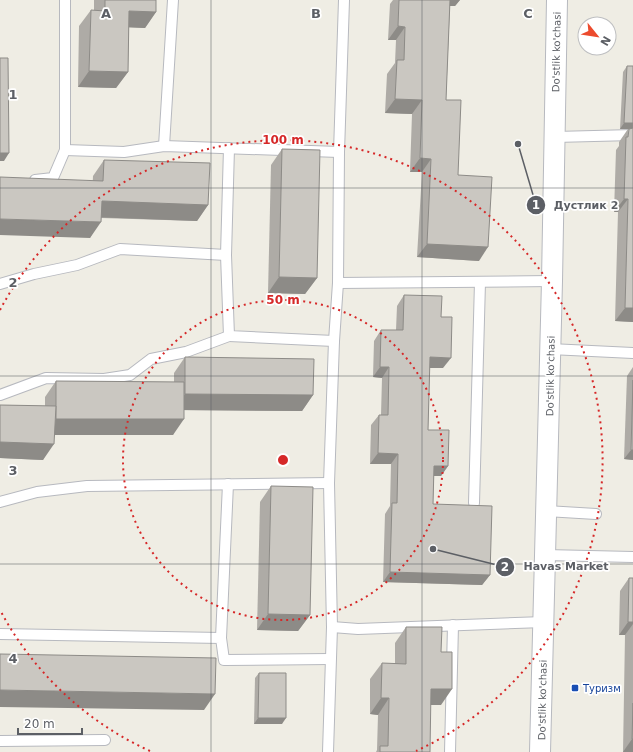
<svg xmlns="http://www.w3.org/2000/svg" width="633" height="752" font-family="'DejaVu Sans',sans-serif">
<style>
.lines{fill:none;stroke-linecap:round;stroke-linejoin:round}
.lane-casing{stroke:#b7b9bf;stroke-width:12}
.street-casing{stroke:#b7b9bf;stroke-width:22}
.lane{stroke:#fff;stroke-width:10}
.street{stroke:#fff;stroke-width:20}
.wall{fill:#aeaba6}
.shaded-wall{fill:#8d8b87}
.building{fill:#cac7c1;stroke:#8d8b87}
.grid{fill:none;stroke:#5c5f65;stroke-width:1;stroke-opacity:0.55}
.ring{fill:none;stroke:#d62828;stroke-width:2;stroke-dasharray:2 4}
.transit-dot{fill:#1a4fb4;stroke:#fff;stroke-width:1.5}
.labels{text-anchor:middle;stroke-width:3.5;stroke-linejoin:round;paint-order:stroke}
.street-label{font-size:10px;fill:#5c5f65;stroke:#fff}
.transit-label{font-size:10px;fill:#164399;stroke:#fff;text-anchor:start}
.grid-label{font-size:13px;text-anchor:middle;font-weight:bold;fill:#5c5f65;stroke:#fff;stroke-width:3.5;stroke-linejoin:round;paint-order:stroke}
.centre{fill:#d62828;stroke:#fff;stroke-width:2}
.ring-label{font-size:12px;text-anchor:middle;font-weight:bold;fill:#d62828;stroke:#fff;stroke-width:3.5;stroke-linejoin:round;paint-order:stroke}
.leader{fill:none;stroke:#5c5f65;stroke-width:1.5}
.callout-dot{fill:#5c5f65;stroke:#fff;stroke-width:1.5}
.mark-label{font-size:12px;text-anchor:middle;font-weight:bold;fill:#fff}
.callout-label{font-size:11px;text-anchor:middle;font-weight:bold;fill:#5c5f65;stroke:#fff;stroke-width:3.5;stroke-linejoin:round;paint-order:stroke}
</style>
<rect width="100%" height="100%" fill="#efede4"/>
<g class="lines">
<g class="lane-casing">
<g id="lane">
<path d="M 555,137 L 633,135"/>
<path d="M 164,146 L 173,0"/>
<path d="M 229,148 L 226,255 L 229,336 L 334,341"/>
<path d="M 65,150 L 124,152 L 164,146 L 339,152"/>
<path d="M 35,180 L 53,178 L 65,150 L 65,0"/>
<path d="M 338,283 L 552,281"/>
<path d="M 0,284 L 34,274 L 77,265 L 120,249 L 226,255"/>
<path d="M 550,349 L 633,353"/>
<path d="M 0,395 L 46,378 L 104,379 L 130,375 L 151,359 L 186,352 L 229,336"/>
<path d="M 0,502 L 37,492 L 87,486 L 329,483"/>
<path d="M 474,503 L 480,282"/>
<path d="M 546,511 L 596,514"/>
<path d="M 545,555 L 633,557"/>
<path d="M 332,627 L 358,629 L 544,622"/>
<path d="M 0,634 L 221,638 L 224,660 L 330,659"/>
<path d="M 221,638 L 228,484"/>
<path d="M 0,741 L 105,740"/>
<path d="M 328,752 L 332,627 L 329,483 L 334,341 L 338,283 L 339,152 L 344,0"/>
<path d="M 450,752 L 453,625"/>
</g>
</g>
<g class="street-casing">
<path id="street" d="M 540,752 L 552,281 L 557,0"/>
</g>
<use href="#lane" class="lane"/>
<use href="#street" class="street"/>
</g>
<g class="wall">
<path d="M 94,0 L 156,0 L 156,12 L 145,28 L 129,27 L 128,72 L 116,88 L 78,87 L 79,26 L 91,10 L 94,10 Z"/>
<path d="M 393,0 L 460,0 L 455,6 L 450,6 L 446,100 L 458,175 L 479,261 L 417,257 L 422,172 L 410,172 L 412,114 L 385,113 L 387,74 L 395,63 L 396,40 L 388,40 L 390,4 Z"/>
<path d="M 627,66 L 633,322 L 615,321 L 618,212 L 614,212 L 616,150 L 619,146 L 619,142 L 628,129 L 620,129 L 623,72 Z"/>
<path d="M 282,149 L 317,278 L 305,294 L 268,293 L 271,165 Z"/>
<path d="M 104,160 L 208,205 L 197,221 L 101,218 L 90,238 L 93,176 Z"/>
<path d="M 404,295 L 441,317 L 443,368 L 430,368 L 428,430 L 448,466 L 441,476 L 434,476 L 433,504 L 490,575 L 482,585 L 383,582 L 385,514 L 390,506 L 391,464 L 370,464 L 371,425 L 379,415 L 381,415 L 382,378 L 373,377 L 374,341 L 381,330 L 396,330 L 397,306 Z"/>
<path d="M 185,357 L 313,395 L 302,411 L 184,410 L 173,435 L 55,435 L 43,460 L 0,458 L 0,405 L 45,406 L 45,397 L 56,381 L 174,382 L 174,373 Z"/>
<path d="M 633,367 L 633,460 L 624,459 L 627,376 Z"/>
<path d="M 271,486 L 310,615 L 298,631 L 257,630 L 260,502 Z"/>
<path d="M 629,578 L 633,578 L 633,752 L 623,752 L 625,635 L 619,635 L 620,591 Z"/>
<path d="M 406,627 L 441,705 L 430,705 L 430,752 L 376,752 L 377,750 L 378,715 L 370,714 L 370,679 L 382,663 L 395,664 L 395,643 Z"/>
<path d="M 259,673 L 282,724 L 254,724 L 255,678 Z"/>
</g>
<g class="shaded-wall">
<path d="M 445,0 L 460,0 L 455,6 L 441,6 Z"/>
<path d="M 129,11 L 156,12 L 145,28 L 118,27 Z"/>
<path d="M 398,26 L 405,27 L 396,40 L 388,40 Z"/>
<path d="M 89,71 L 128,72 L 116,88 L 78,87 Z"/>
<path d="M 395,99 L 422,100 L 412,114 L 385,113 Z"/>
<path d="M 624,123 L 633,123 L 633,129 L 620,129 Z"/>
<path d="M 0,153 L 9,153 L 4,161 L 0,161 Z"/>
<path d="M 420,158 L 431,159 L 422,172 L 410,172 Z"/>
<path d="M 624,199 L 628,199 L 618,212 L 614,212 Z"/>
<path d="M 102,201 L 208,205 L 197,221 L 91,217 Z"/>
<path d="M 0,219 L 101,222 L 90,238 L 0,235 Z"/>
<path d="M 427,244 L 488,247 L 479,261 L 417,257 Z"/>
<path d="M 279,277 L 317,278 L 305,294 L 268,293 Z"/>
<path d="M 625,308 L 633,308 L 633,322 L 615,321 Z"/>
<path d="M 430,357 L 451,358 L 443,368 L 423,368 Z"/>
<path d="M 380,367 L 389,367 L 382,378 L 373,377 Z"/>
<path d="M 185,394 L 313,395 L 302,411 L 173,410 Z"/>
<path d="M 56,419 L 184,419 L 173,435 L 44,435 Z"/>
<path d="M 0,442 L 54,444 L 43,460 L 0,458 Z"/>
<path d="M 631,450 L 633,450 L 633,460 L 624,459 Z"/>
<path d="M 378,453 L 398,454 L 391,464 L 370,464 Z"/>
<path d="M 434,466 L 448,466 L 441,476 L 427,476 Z"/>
<path d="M 390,572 L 490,575 L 482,585 L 383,582 Z"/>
<path d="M 268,614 L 310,615 L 298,631 L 257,630 Z"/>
<path d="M 628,622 L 633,622 L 633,624 L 625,635 L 619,635 Z"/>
<path d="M 431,689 L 452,689 L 441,705 L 419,705 Z"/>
<path d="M 0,690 L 215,694 L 204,710 L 0,707 Z"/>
<path d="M 381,698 L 389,698 L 378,715 L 370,714 Z"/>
<path d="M 258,718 L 286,718 L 282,724 L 254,724 Z"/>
<path d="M 632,739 L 633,739 L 633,752 L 623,752 Z"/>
</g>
<g class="building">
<path d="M 105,0 L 156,0 L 156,12 L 129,11 L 128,72 L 89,71 L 91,10 L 105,11 Z"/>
<path d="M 399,0 L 450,0 L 446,100 L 461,100 L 458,175 L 492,177 L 488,247 L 427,244 L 431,159 L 420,158 L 422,100 L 395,99 L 397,60 L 404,60 L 405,27 L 398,26 Z"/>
<path d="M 0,58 L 8,58 L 9,153 L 0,153 Z"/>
<path d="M 627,66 L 633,66 L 633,123 L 624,123 Z"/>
<path d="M 633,128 L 633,308 L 625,308 L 628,199 L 624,199 L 626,137 L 628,137 L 629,129 Z"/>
<path d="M 282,149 L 320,150 L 317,278 L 279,277 Z"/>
<path d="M 104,160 L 210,163 L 208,205 L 102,201 L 101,222 L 0,219 L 0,177 L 103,181 Z"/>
<path d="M 404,295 L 442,296 L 441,317 L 452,317 L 451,358 L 430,357 L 428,430 L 449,430 L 448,466 L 434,466 L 433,504 L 492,506 L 490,575 L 390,572 L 392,503 L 397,503 L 398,454 L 378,453 L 379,415 L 388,415 L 389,367 L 380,367 L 381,330 L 403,330 Z"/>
<path d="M 185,357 L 314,359 L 313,395 L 185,394 Z"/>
<path d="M 633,380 L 633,450 L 631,450 Z"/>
<path d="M 56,381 L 184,382 L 184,419 L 56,419 Z"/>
<path d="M 0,405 L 56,406 L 54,444 L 0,442 Z"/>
<path d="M 271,486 L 313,487 L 310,615 L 268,614 Z"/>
<path d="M 629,578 L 633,578 L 633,622 L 628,622 Z"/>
<path d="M 406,627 L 442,627 L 441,652 L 452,652 L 452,689 L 431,689 L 430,752 L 380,752 L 380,746 L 388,746 L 389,698 L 381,698 L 382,663 L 406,664 Z"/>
<path d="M 0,654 L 216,658 L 215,694 L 0,690 Z"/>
<path d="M 259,673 L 286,673 L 286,718 L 258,718 Z"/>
<path d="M 633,703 L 633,739 L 632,739 Z"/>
</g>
<path class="grid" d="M 211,0 L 211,752M 422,0 L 422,752M 0,188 L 633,188M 0,376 L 633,376M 0,564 L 633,564"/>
<g class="ring">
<circle cx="283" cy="460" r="160"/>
<path d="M150 751A320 320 0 0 1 0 610M0 310A320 320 0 1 1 416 751"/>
</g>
<rect class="transit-dot" x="571" y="684" width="8" height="8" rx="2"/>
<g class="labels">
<g class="street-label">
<text transform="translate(556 52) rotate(-89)" y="4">Do'stlik ko'chasi</text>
<text transform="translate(550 376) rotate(-89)" y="4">Do'stlik ko'chasi</text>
<text transform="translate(542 700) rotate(-89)" y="4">Do'stlik ko'chasi</text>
</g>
<g class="transit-label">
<text x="583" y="692">Туризм</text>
</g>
</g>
<g class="grid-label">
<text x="106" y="18">A</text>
<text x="316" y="18">B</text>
<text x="528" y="18">C</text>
<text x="13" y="99">1</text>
<text x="13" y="287">2</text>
<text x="13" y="475">3</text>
<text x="13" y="663">4</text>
</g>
<circle cx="283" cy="460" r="6" class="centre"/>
<g class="ring-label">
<text x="283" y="144">100 m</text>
<text x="283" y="304">50 m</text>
</g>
<path class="leader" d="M518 144L536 205M433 549L505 567"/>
<g class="callout-dot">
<circle cx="518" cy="144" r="4"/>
<circle cx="433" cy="549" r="4"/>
<circle cx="536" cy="205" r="10"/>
<circle cx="505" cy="567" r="10"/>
</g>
<g class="mark-label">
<text x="536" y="209">1</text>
<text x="505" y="571">2</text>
</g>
<g class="callout-label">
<text x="586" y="209">Дустлик 2</text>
<text x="566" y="570">Havas Market</text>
</g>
<g transform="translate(597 36) rotate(120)"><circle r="19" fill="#ffffff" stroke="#bebfc1"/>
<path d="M0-3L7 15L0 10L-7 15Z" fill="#ec4b2d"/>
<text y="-6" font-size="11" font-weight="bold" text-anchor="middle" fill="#5c5f65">N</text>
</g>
<path d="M18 728v6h64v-6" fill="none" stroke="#5c5f65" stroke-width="2"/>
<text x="24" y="728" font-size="12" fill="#5c5f65" stroke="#ffffff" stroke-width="3" paint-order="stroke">20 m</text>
</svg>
